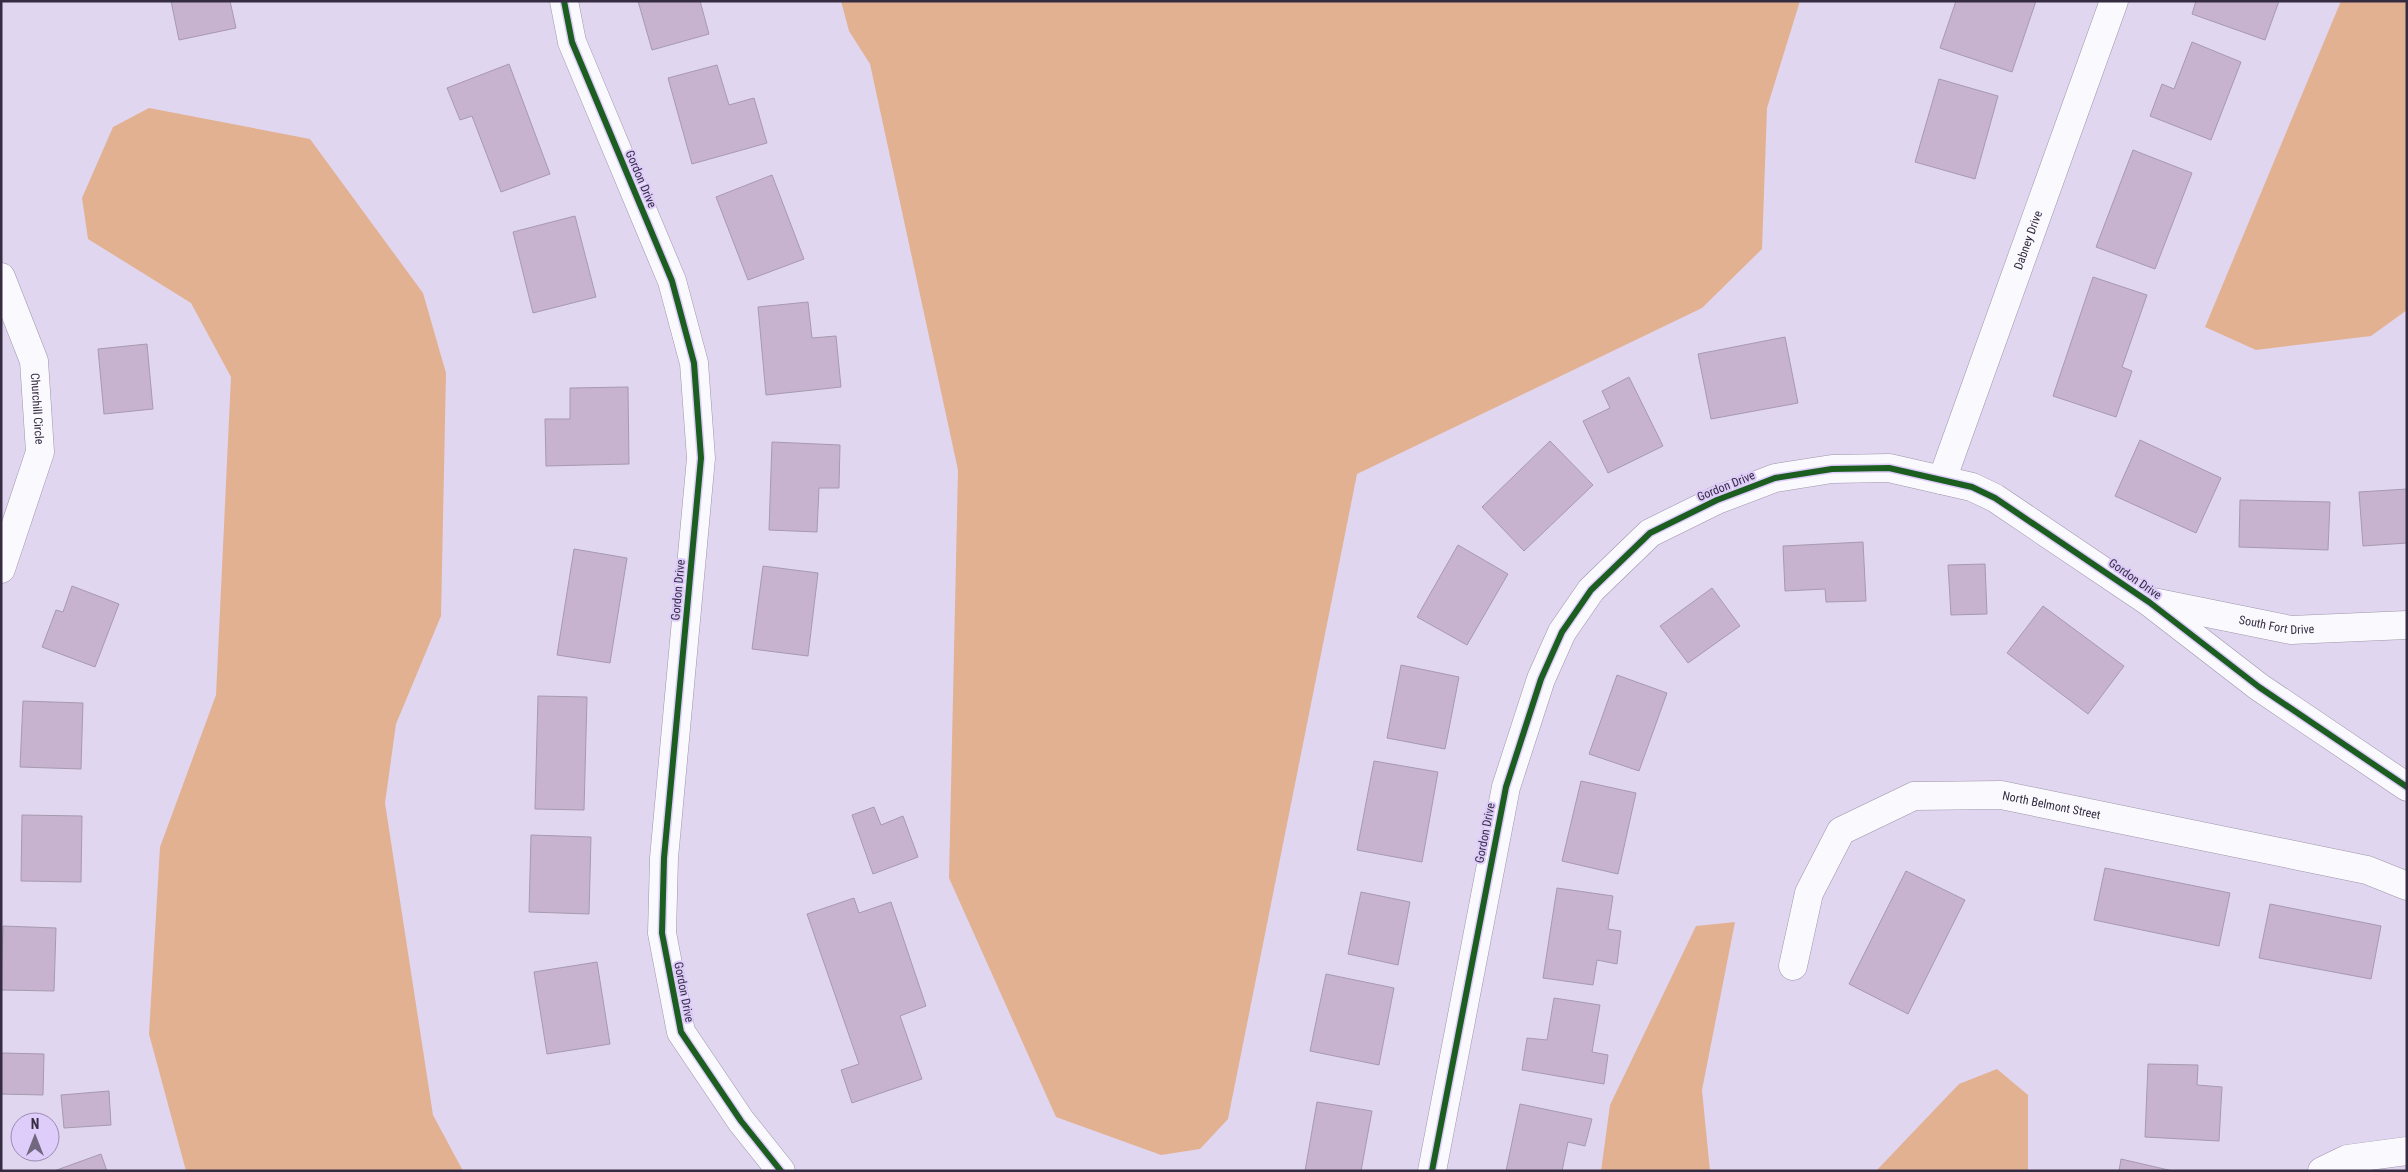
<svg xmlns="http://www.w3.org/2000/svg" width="2408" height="1172" font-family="'Roboto Condensed',sans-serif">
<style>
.forest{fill:#e2b191}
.building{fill:#c7b2d0;stroke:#a79aaf}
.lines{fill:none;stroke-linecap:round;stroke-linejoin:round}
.minor-casing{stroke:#9d94a9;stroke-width:29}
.minor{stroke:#faf9fd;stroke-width:28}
.cycleway-casing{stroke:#deccfb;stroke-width:9}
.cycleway{stroke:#1b5e20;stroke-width:6}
.labels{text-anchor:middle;stroke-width:4;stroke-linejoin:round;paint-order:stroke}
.street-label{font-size:12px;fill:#352c42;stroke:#deccfb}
</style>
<rect width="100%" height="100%" fill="#e1d6f0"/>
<g class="forest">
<path d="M 841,1 L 1800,1 L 1767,108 L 1762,249 L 1702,308 L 1357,474 L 1228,1119 L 1200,1149 L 1161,1155 L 1056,1117 L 949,878 L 958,470 L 870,64 L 849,31 Z"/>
<path d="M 2341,1 L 2407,1 L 2407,310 L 2371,336 L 2256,350 L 2205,327 Z"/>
<path d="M 149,108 L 310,139 L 423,293 L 446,373 L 441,616 L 396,724 L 385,803 L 433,1115 L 463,1171 L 186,1171 L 149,1034 L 160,847 L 216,695 L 231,377 L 191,303 L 88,239 L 82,198 L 113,127 Z"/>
<path d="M 1735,922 L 1702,1090 L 1710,1171 L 1601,1171 L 1610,1105 L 1696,926 Z"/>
<path d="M 1997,1069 L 2028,1095 L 2028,1171 L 1876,1171 L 1959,1084 Z"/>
</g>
<g class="building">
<path d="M 171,1 L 230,1 L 236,28 L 179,40 Z"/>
<path d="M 638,1 L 700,1 L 709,34 L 652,50 Z"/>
<path d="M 1956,1 L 2036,1 L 2012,72 L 1940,48 Z"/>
<path d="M 2196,1 L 2279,1 L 2265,40 L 2192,14 Z"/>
<path d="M 2192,42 L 2241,62 L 2211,140 L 2150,116 L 2162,84 L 2174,89 Z"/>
<path d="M 509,64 L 550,174 L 501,192 L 472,116 L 460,120 L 447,88 Z"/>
<path d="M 717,65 L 729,105 L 754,98 L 767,143 L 692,164 L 668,78 Z"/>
<path d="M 1939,79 L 1998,96 L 1975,179 L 1915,162 Z"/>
<path d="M 2133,150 L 2192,173 L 2155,269 L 2096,247 Z"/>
<path d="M 772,175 L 804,259 L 748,280 L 716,197 Z"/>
<path d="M 575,216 L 596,297 L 533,313 L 513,232 Z"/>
<path d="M 2093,277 L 2147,295 L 2122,367 L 2132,371 L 2116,417 L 2053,396 Z"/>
<path d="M 808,302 L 812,338 L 836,336 L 841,387 L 766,395 L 758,307 Z"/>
<path d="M 1785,337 L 1798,403 L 1711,419 L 1698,354 Z"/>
<path d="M 147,344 L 153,409 L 104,414 L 98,349 Z"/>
<path d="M 1629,377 L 1663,446 L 1608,473 L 1583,421 L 1610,408 L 1602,391 Z"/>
<path d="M 628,387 L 629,464 L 546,466 L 545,419 L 570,419 L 570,388 Z"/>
<path d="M 2140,440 L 2221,478 L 2196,533 L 2115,496 Z"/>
<path d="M 1550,441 L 1593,485 L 1524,551 L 1482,507 Z"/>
<path d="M 772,442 L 840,445 L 839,488 L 819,488 L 817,532 L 769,530 Z"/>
<path d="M 2407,489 L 2407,543 L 2363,546 L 2359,492 Z"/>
<path d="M 2240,500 L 2330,502 L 2328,550 L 2239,547 Z"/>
<path d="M 1863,542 L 1866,601 L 1826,602 L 1825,589 L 1785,591 L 1783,546 Z"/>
<path d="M 1458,545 L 1508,574 L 1467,645 L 1417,617 Z"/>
<path d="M 574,549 L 627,558 L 610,663 L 557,655 Z"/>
<path d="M 1985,564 L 1987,614 L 1951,615 L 1948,565 Z"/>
<path d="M 763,566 L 818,573 L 808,656 L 752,649 Z"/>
<path d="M 72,586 L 119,604 L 95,667 L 42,647 L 56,610 L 63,612 Z"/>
<path d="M 1712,588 L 1740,626 L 1688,663 L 1660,626 Z"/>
<path d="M 2043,606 L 2124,666 L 2088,714 L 2007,653 Z"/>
<path d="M 1401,665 L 1459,677 L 1445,749 L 1387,738 Z"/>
<path d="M 1617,675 L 1667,693 L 1639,771 L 1589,754 Z"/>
<path d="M 538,696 L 587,697 L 584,810 L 535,809 Z"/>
<path d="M 23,701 L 83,703 L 81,769 L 20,767 Z"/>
<path d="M 1374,761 L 1438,772 L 1422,862 L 1357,850 Z"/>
<path d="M 1581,781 L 1636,793 L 1618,874 L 1562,861 Z"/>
<path d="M 874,807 L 881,825 L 903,816 L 918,857 L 873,874 L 852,815 Z"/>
<path d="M 22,815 L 82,816 L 81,882 L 21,881 Z"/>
<path d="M 531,835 L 591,837 L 589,914 L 529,912 Z"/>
<path d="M 2105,868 L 2230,893 L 2219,946 L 2094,920 Z"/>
<path d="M 1906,871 L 1965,900 L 1908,1014 L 1849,984 Z"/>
<path d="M 1557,888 L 1613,896 L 1608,929 L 1621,931 L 1617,964 L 1597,960 L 1593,985 L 1543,978 Z"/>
<path d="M 1361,892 L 1410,902 L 1398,965 L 1348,954 Z"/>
<path d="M 854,898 L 859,913 L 891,902 L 926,1006 L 900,1016 L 922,1079 L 852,1103 L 841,1070 L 859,1064 L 807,914 Z"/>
<path d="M 2270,904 L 2381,926 L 2371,979 L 2259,958 Z"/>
<path d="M 3,926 L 56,928 L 54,991 L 1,990 Z"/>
<path d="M 597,962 L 610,1044 L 547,1054 L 534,972 Z"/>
<path d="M 1326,974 L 1394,988 L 1379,1065 L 1310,1051 Z"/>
<path d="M 1554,998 L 1600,1005 L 1592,1052 L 1608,1055 L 1604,1084 L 1522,1070 L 1527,1038 L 1547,1040 Z"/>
<path d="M 1,1053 L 44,1054 L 43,1095 L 1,1094 Z"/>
<path d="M 2148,1064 L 2198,1065 L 2197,1085 L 2222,1087 L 2219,1141 L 2145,1137 Z"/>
<path d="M 109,1091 L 111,1125 L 64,1128 L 61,1095 Z"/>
<path d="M 1317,1102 L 1372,1111 L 1361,1171 L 1305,1171 Z"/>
<path d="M 1520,1104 L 1592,1119 L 1585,1146 L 1568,1142 L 1562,1171 L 1506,1171 Z"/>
<path d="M 101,1154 L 107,1171 L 54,1171 Z"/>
<path d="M 2121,1159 L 2173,1171 L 2119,1171 Z"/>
</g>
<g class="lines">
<g class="minor-casing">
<g id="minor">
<path d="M 564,1 L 572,42 L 672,281 L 694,363 L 701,458 L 664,858 L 662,933 L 681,1032 L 741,1121 L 781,1171"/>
<path id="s1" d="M 1,277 L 34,361 L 40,452 L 1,569"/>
<path id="s2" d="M 1942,480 L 2114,1"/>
<path id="s3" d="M 2153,602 L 2291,630 L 2407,625"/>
<path id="s4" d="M 1793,966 L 1809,893 L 1841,831 L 1914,796 L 2001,795 L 2367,870 L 2407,886"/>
<path d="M 1432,1171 L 1506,787 L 1541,679 L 1562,632 L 1591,590 L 1650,533 L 1717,500 L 1775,478 L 1832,469 L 1889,468 L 1972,487 L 1995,498 L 2149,602 L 2259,687 L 2407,787"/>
<path d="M 2322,1171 L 2347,1159 L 2407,1151"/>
</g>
</g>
<use href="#minor" class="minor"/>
<g class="cycleway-casing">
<g id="cycleway">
<path d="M 564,1 L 572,42 L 672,281 L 694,363 L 701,458 L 664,858 L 662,933 L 681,1032 L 741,1121 L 781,1171"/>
<path d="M 1432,1171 L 1506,787 L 1541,679 L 1562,632 L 1591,590 L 1650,533 L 1717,500 L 1775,478 L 1832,469 L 1889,468 L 1972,487 L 1995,498 L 2149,602 L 2259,687 L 2407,787"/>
</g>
</g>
<use href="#cycleway" class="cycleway"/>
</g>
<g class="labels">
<g class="street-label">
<text transform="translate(641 179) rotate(67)" y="4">Gordon Drive</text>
<text dy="4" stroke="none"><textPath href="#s2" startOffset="255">Dabney Drive</textPath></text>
<text dy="4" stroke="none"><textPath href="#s1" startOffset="138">Churchill Circle</textPath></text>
<text transform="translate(1726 486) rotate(-22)" y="4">Gordon Drive</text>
<text transform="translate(2135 579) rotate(35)" y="4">Gordon Drive</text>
<text transform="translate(678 590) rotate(-85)" y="4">Gordon Drive</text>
<text dy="4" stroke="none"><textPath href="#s3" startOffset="126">South Fort Drive</textPath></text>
<text dy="4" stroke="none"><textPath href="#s4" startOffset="364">North Belmont Street</textPath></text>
<text transform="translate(1485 833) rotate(-79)" y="4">Gordon Drive</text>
<text transform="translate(684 992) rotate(79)" y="4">Gordon Drive</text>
</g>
</g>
<rect width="2408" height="1172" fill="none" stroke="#352c42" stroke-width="5"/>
<g transform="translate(35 1137)"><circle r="24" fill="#deccfb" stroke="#9a8cb1"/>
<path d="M0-4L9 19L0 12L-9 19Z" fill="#71687f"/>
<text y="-8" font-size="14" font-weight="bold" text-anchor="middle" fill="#352c42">N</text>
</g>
</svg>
